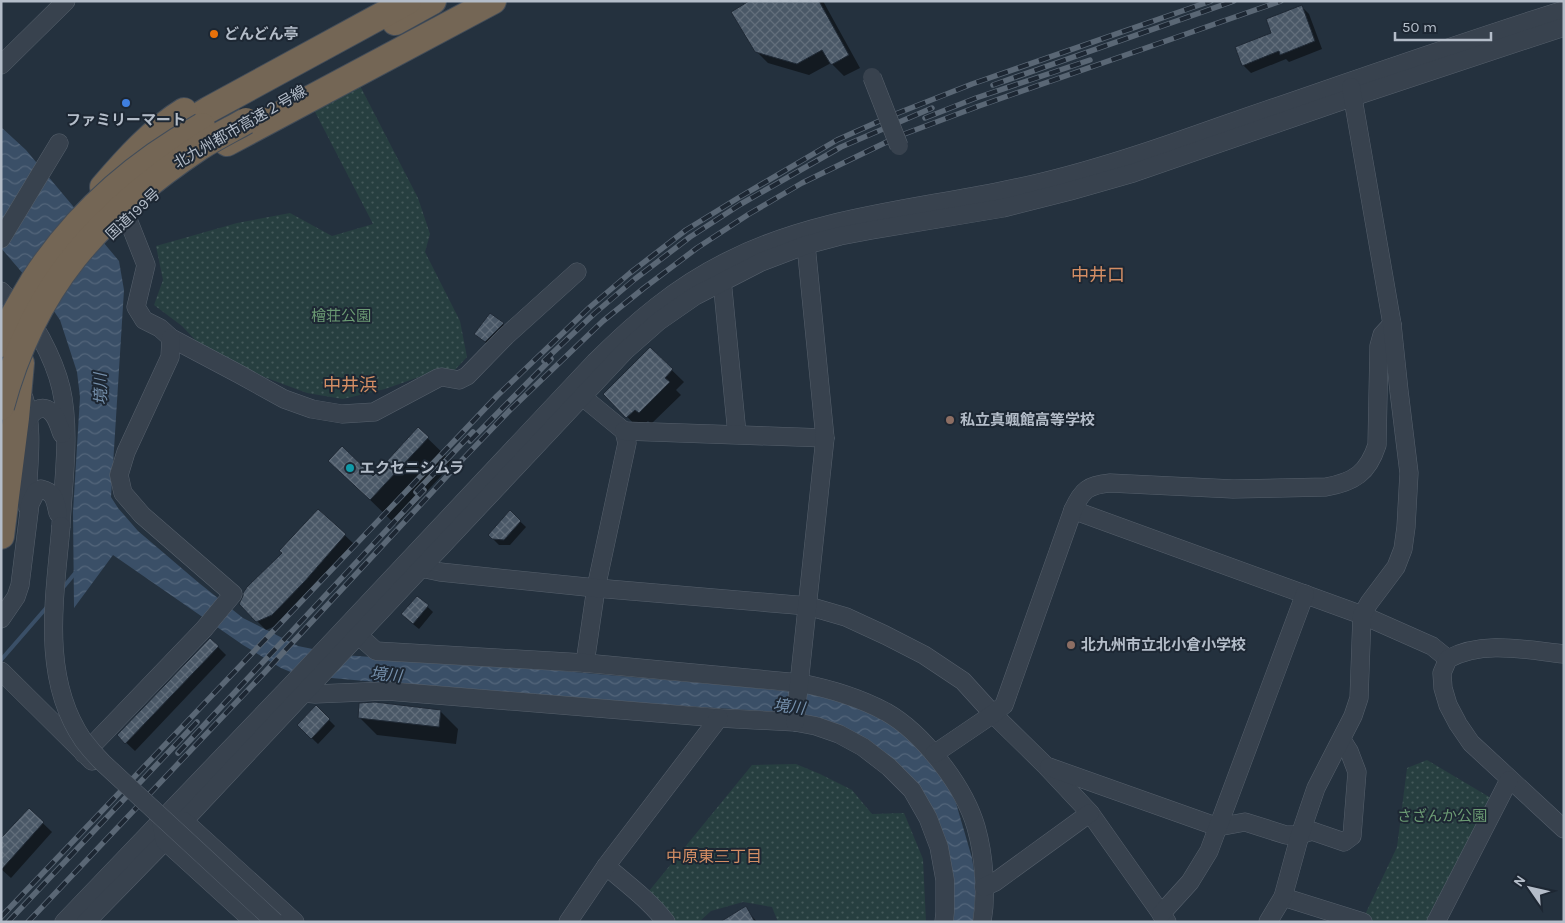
<svg xmlns="http://www.w3.org/2000/svg" width="1565" height="923" font-family="Karla,'Noto Sans JP',sans-serif">
<style>
.green{fill:url(#green-dots)}
.water{fill:url(#water-waves)}
.shadow{fill:#0007}
.lines{fill:none;stroke-linecap:round;stroke-linejoin:round}
.stream{stroke:#3a4f67;stroke-width:4}
.building{fill:url(#building-cross-hatch);stroke:#1f2935}
.minor-casing{stroke:#56606c;stroke-width:19}
.highway-casing{stroke:#434d59;stroke-width:28}
.minor{stroke:#38424e;stroke-width:18}
.highway{stroke:#746655;stroke-width:26}
.rail-casing{stroke:#5a6775;stroke-width:5.5}
.rail{stroke:#1d2733;stroke-width:4;stroke-dasharray:11;stroke-linecap:butt}
.minor-bridge-casing{stroke:#56606c;stroke-width:19;stroke-linecap:butt}
.highway-bridge-casing{stroke:#434d59;stroke-width:28;stroke-linecap:butt}
.minor-bridge{stroke:#38424e;stroke-width:18}
.highway-bridge{stroke:#746655;stroke-width:26}
.food-dot{fill:#e8710a;stroke:#1d2733;stroke-width:2}
.shop-dot{fill:#3f7fe0;stroke:#1d2733;stroke-width:2}
.education-dot{fill:#8d6e63;stroke:#1d2733;stroke-width:2}
.culture-dot{fill:#0f9aa8;stroke:#1d2733;stroke-width:2}
.labels{text-anchor:middle;stroke-width:4;stroke-linejoin:round;paint-order:stroke}
.poi-label{font-size:15px;font-weight:bold;fill:#b4bdc9;stroke:#1d2733;text-anchor:start}
.street-label{font-size:15px;fill:#b4bdc9;stroke:#1d2733}
.park-label{font-size:15px;fill:#6b9a73;stroke:#1d2733}
.water-label{font-size:16px;font-style:italic;fill:#7590ac;stroke:#1d2733}
.neighbourhood-label{font-size:16px;fill:#d48e64;stroke:#1d2733}
.quarter-label{font-size:18px;fill:#d48e64;stroke:#1d2733}
</style>
<defs>
<pattern id="green-dots" width="8" height="8" patternUnits="userSpaceOnUse" patternTransform="scale(1.25)"><rect width="8" height="8" fill="#273f40"/><path d="M2 2h.1M6 6h.1" fill="none" stroke="#44595a" stroke-width="1.8" stroke-linecap="round"/></pattern>
<pattern id="water-waves" width="16" height="10" patternUnits="userSpaceOnUse" patternTransform="scale(1.25)"><rect width="16" height="10" fill="#3a4f67"/><path d="M0 5q4-4 8 0t8 0" fill="none" stroke="#54667b"/></pattern>
<pattern id="building-cross-hatch" width="8" height="8" patternUnits="userSpaceOnUse" patternTransform="scale(1.25)"><rect width="8" height="8" fill="#4a5867"/><path d="M0 0l8 8M0 8l8-8" fill="none" stroke="#626e7b"/></pattern>
</defs>
<rect width="100%" height="100%" fill="#24313e"/>
<g class="green">
<path d="M 357,80 L 418,198 L 430,234 L 425,252 L 460,321 L 467,357 L 452,373 L 422,376 L 385,389 L 343,399 L 307,393 L 264,377 L 199,344 L 182,326 L 154,305 L 163,280 L 156,246 L 237,223 L 290,213 L 332,236 L 373,224 L 312,106 Z"/>
<path d="M 1427,760 L 1496,801 L 1432,922 L 1363,922 L 1362,921 L 1397,847 L 1407,768 Z"/>
<path d="M 796,764 L 820,774 L 852,790 L 872,814 L 904,813 L 923,859 L 926,922 L 778,922 L 772,907 L 743,902 L 711,911 L 699,922 L 674,922 L 649,891 L 752,765 Z"/>
</g>
<path class="water" d="M 1,127 L 26,150 L 119,261 L 124,290 L 111,497 L 118,508 L 138,531 L 199,583 L 243,618 L 298,646 L 342,655 L 506,666 L 746,687 L 820,695 L 873,712 L 919,746 L 946,782 L 956,803 L 972,858 L 976,884 L 973,922 L 950,922 L 943,846 L 877,749 L 854,732 L 781,712 L 531,696 L 298,675 L 281,668 L 243,645 L 113,555 L 74,608 L 73,512 L 80,397 L 77,372 L 60,320 L 49,304 L 1,248 Z"/>
<g class="shadow">
<path d="M 752,1 L 823,1 L 860,68 L 844,76 L 831,63 L 809,75 L 768,63 L 756,51 Z"/>
<path d="M 1301,6 L 1309,14 L 1322,49 L 1289,62 L 1286,59 L 1251,73 L 1243,65 Z"/>
<path d="M 503,324 L 508,330 L 491,347 L 475,334 Z"/>
<path d="M 650,349 L 684,382 L 676,390 L 681,395 L 651,424 L 648,421 L 639,429 L 605,394 Z"/>
<path d="M 418,429 L 453,463 L 396,525 L 330,461 L 373,477 Z"/>
<path d="M 318,510 L 354,544 L 314,589 L 280,624 L 266,630 L 240,604 Z"/>
<path d="M 510,512 L 526,527 L 510,545 L 499,545 L 489,535 Z"/>
<path d="M 417,597 L 433,612 L 419,629 L 408,620 Z"/>
<path d="M 210,639 L 226,655 L 135,751 L 118,735 Z"/>
<path d="M 316,707 L 335,726 L 318,744 L 298,725 Z"/>
<path d="M 440,711 L 458,729 L 456,744 L 377,735 L 359,717 Z"/>
<path d="M 29,810 L 52,832 L 11,878 L 1,869 Z"/>
<path d="M 745,908 L 757,922 L 722,922 Z"/>
</g>
<g class="lines">
<g class="stream">
<path d="M 61,590 L 76,572"/>
<path d="M 1,660 L 47,607"/>
</g>
</g>
<g class="building">
<path d="M 749,1 L 819,1 L 849,55 L 831,65 L 822,50 L 797,64 L 755,52 L 731,12 Z"/>
<path d="M 1302,5 L 1315,41 L 1280,55 L 1279,51 L 1242,66 L 1235,47 L 1271,33 L 1266,19 Z"/>
<path d="M 490,313 L 504,323 L 485,342 L 474,334 Z"/>
<path d="M 650,347 L 673,369 L 665,378 L 670,382 L 639,413 L 635,410 L 626,418 L 603,394 Z"/>
<path d="M 418,427 L 429,437 L 370,500 L 328,461 L 342,446 L 373,476 Z"/>
<path d="M 318,509 L 346,534 L 305,581 L 272,615 L 256,622 L 239,604 L 243,596 L 243,593 L 247,587 L 282,553 L 279,551 Z"/>
<path d="M 510,510 L 521,521 L 504,540 L 492,539 L 488,535 Z"/>
<path d="M 417,596 L 429,605 L 413,624 L 401,614 Z"/>
<path d="M 210,638 L 219,646 L 125,744 L 117,735 Z"/>
<path d="M 375,702 L 441,710 L 439,727 L 358,718 L 359,703 Z"/>
<path d="M 316,705 L 330,719 L 311,739 L 297,725 Z"/>
<path d="M 29,808 L 44,822 L 1,870 L 1,838 Z"/>
<path d="M 746,906 L 755,922 L 720,922 Z"/>
</g>
<g class="lines">
<g class="minor-casing">
<g id="minor">
<path d="M 1,65 L 66,1"/>
<path d="M 115,202 L 127,217 L 146,265 L 136,307 L 144,320 L 160,328 L 171,338 L 239,374 L 284,399 L 312,409 L 342,414 L 374,412 L 438,378 L 442,377 L 459,380 L 467,376 L 506,336 L 577,272"/>
<path d="M 1,239 L 59,143"/>
<path d="M 721,282 L 723,290 L 737,434"/>
<path d="M 1,291 C 15,306 31,320 41,338 C 49,353 57,371 61,388 C 71,431 63,482 61,526"/>
<path d="M 573,389 L 624,431 L 627,443 L 596,588 L 585,663"/>
<path d="M 24,398 C 35,432 27,471 27,506"/>
<path d="M 25,424 C 30,413 42,401 53,414 C 58,420 59,427 62,434"/>
<path d="M 624,431 L 825,438"/>
<path d="M 1073,510 L 1362,615 L 1432,646 L 1448,659"/>
<path d="M 421,568 L 440,572 L 596,588 L 808,606 L 846,617 L 885,635 L 924,655 L 963,681 L 993,714 L 1046,766 L 1090,813 L 1167,922"/>
<path d="M 1,619 L 16,597 L 20,585 L 30,504 L 36,492 L 41,489 C 55,492 55,501 58,513"/>
<path d="M 358,635 L 376,651 L 585,663 L 800,683 C 831,689 858,697 886,712 C 923,733 964,786 976,827 C 984,855 987,893 982,922"/>
<path d="M 1564,654 C 1526,650 1483,640 1448,659 L 1442,673 L 1443,688 L 1448,705 L 1458,724 L 1471,743 L 1564,829"/>
<path d="M 1,671 L 92,761"/>
<path d="M 304,693 L 315,694 L 387,691 L 719,718 L 795,722 L 816,726 L 839,734 L 863,747 L 889,767 L 912,790 L 928,818 L 939,847 L 945,880 L 945,912 L 944,922"/>
<path d="M 795,722 L 825,438 L 806,245"/>
<path d="M 84,754 L 204,629 L 233,594 L 142,515 L 123,493 L 119,475 L 126,452 L 170,357 L 171,338"/>
<path d="M 934,754 L 993,714 L 1004,705 L 1073,510 C 1082,490 1088,485 1110,483 L 1233,489 L 1326,487 C 1354,482 1368,473 1377,445 L 1379,346 L 1382,335 L 1392,324"/>
<path d="M 1049,767 L 1218,827 L 1245,822 L 1286,835 L 1300,835 L 1312,831 L 1344,842 L 1352,836 L 1357,772 L 1349,751 L 1342,740"/>
<path d="M 606,866 C 627,884 649,900 666,922"/>
<path d="M 984,887 L 995,882 L 1090,813"/>
<path d="M 1283,897 L 1363,922"/>
<path d="M 1161,914 L 1190,882 L 1209,851 L 1305,594"/>
<path d="M 64,922 L 295,681 L 595,362 C 635,322 677,286 728,261 C 813,218 908,210 1001,191 C 1043,183 1086,171 1127,158 C 1166,146 1203,132 1241,119 C 1349,82 1456,44 1564,10"/>
<path d="M 86,922 L 165,841 L 625,351 L 659,321 L 695,296 L 761,262 L 806,245 L 840,236 L 872,230 L 1003,208 L 1070,191 L 1133,173 L 1353,97 L 1564,27"/>
<path d="M 254,922 L 165,841 L 161,821 L 184,821 L 295,922"/>
<path d="M 568,922 L 606,866 L 719,718"/>
<path d="M 1268,922 L 1283,897 L 1300,835 L 1316,788 L 1353,716 L 1359,698 L 1362,615 L 1369,603 L 1396,567 L 1403,549 L 1406,527 L 1409,473 L 1399,391 L 1392,324 L 1351,87"/>
<path d="M 1436,922 L 1509,780"/>
</g>
</g>
<g class="highway-casing">
<g id="highway">
<path d="M 395,22 L 433,1"/>
<path d="M 174,131 L 208,110 L 408,1"/>
<path d="M 227,143 L 493,1"/>
<path d="M 103,187 C 127,159 153,130 184,111"/>
<path d="M 1,536 L 16,418 L 21,363"/>
</g>
</g>
<use href="#minor" class="minor"/>
<use href="#highway" class="highway"/>
<g class="rail-casing">
<g id="rail">
<path d="M 993,85 L 1234,1"/>
<path d="M 925,118 L 976,98 L 1090,60"/>
<path d="M 544,361 L 595,313 L 635,279 L 690,237 L 741,204 L 841,147 L 932,108"/>
<path d="M 470,441 L 551,359"/>
<path d="M 416,492 L 473,432"/>
<path d="M 178,753 L 424,490"/>
<path d="M 1,917 L 497,396 L 590,307 L 630,273 L 686,230 L 738,198 L 837,140 L 893,115 L 972,84 L 1211,1"/>
<path d="M 8,922 L 197,722"/>
<path d="M 28,922 L 266,671 L 462,460 L 510,410 L 603,321 L 644,288 L 697,248 L 749,214 L 802,183 L 899,136 L 979,106 L 1281,1"/>
</g>
</g>
<use href="#rail" class="rail"/>
<g class="minor-bridge-casing">
<g id="minor-bridge">
<path d="M 872,77 L 899,146"/>
<path d="M 61,526 C 55,597 40,677 83,740 C 89,748 96,756 103,763 L 275,922"/>
</g>
</g>
<g class="highway-bridge-casing">
<g id="highway-bridge">
<path d="M 1,344 C 9,321 22,300 34,280 C 76,215 134,164 202,126"/>
<path d="M 1,407 C 33,287 98,215 200,147 C 214,138 230,130 246,121"/>
</g>
</g>
<use href="#minor-bridge" class="minor-bridge"/>
<use href="#highway-bridge" class="highway-bridge"/>
</g>
<circle class="food-dot" cx="214" cy="34" r="5"/>
<circle class="shop-dot" cx="126" cy="103" r="5"/>
<g class="education-dot">
<circle cx="950" cy="420" r="5"/>
<circle cx="1071" cy="645" r="5"/>
</g>
<circle class="culture-dot" cx="350" cy="468" r="5"/>
<g class="labels">
<g class="poi-label">
<text x="224" y="39">どんどん亭</text>
<text x="126" y="125" text-anchor="middle">ファミリーマート</text>
<text x="960" y="425">私立真颯館高等学校</text>
<text x="360" y="473">エクセニシムラ</text>
<text x="1081" y="650">北九州市立北小倉小学校</text>
</g>
<g class="street-label">
<text transform="translate(240 127) rotate(-30)" y="5">北九州都市高速２号線</text>
<text transform="translate(133 214) rotate(-43)" y="5">国道199号</text>
</g>
<g class="park-label">
<text x="341" y="321">檜荘公園</text>
<text x="1442" y="821">さざんか公園</text>
</g>
<g class="water-label">
<text transform="translate(100 389) rotate(-91)" y="6">境川</text>
<text transform="translate(386 674) rotate(6)" y="6">境川</text>
<text transform="translate(789 706) rotate(7)" y="6">境川</text>
</g>
<g class="neighbourhood-label">
<text x="714" y="862">中原東三丁目</text>
</g>
<g class="quarter-label">
<text x="1098" y="281">中井口</text>
<text x="350" y="391">中井浜</text>
</g>
</g>
<rect width="1565" height="923" fill="none" stroke="#b4bdc9" stroke-width="5"/>
<g transform="translate(1530 888) rotate(304)" stroke="#1d2733" stroke-width="4" paint-order="stroke">
<path d="M0-4L9 19L0 12L-9 19Z" fill="#b4bdc9"/>
<text y="-8" font-size="14" font-weight="bold" text-anchor="middle" fill="#b4bdc9">N</text>
</g>
<path d="M1395 32v8h96v-8" fill="none" stroke="#b4bdc9" stroke-width="2.5"/>
<text x="1402" y="32" font-size="15" fill="#b4bdc9" stroke="#1d2733" stroke-width="4" paint-order="stroke">50 m</text>
</svg>
